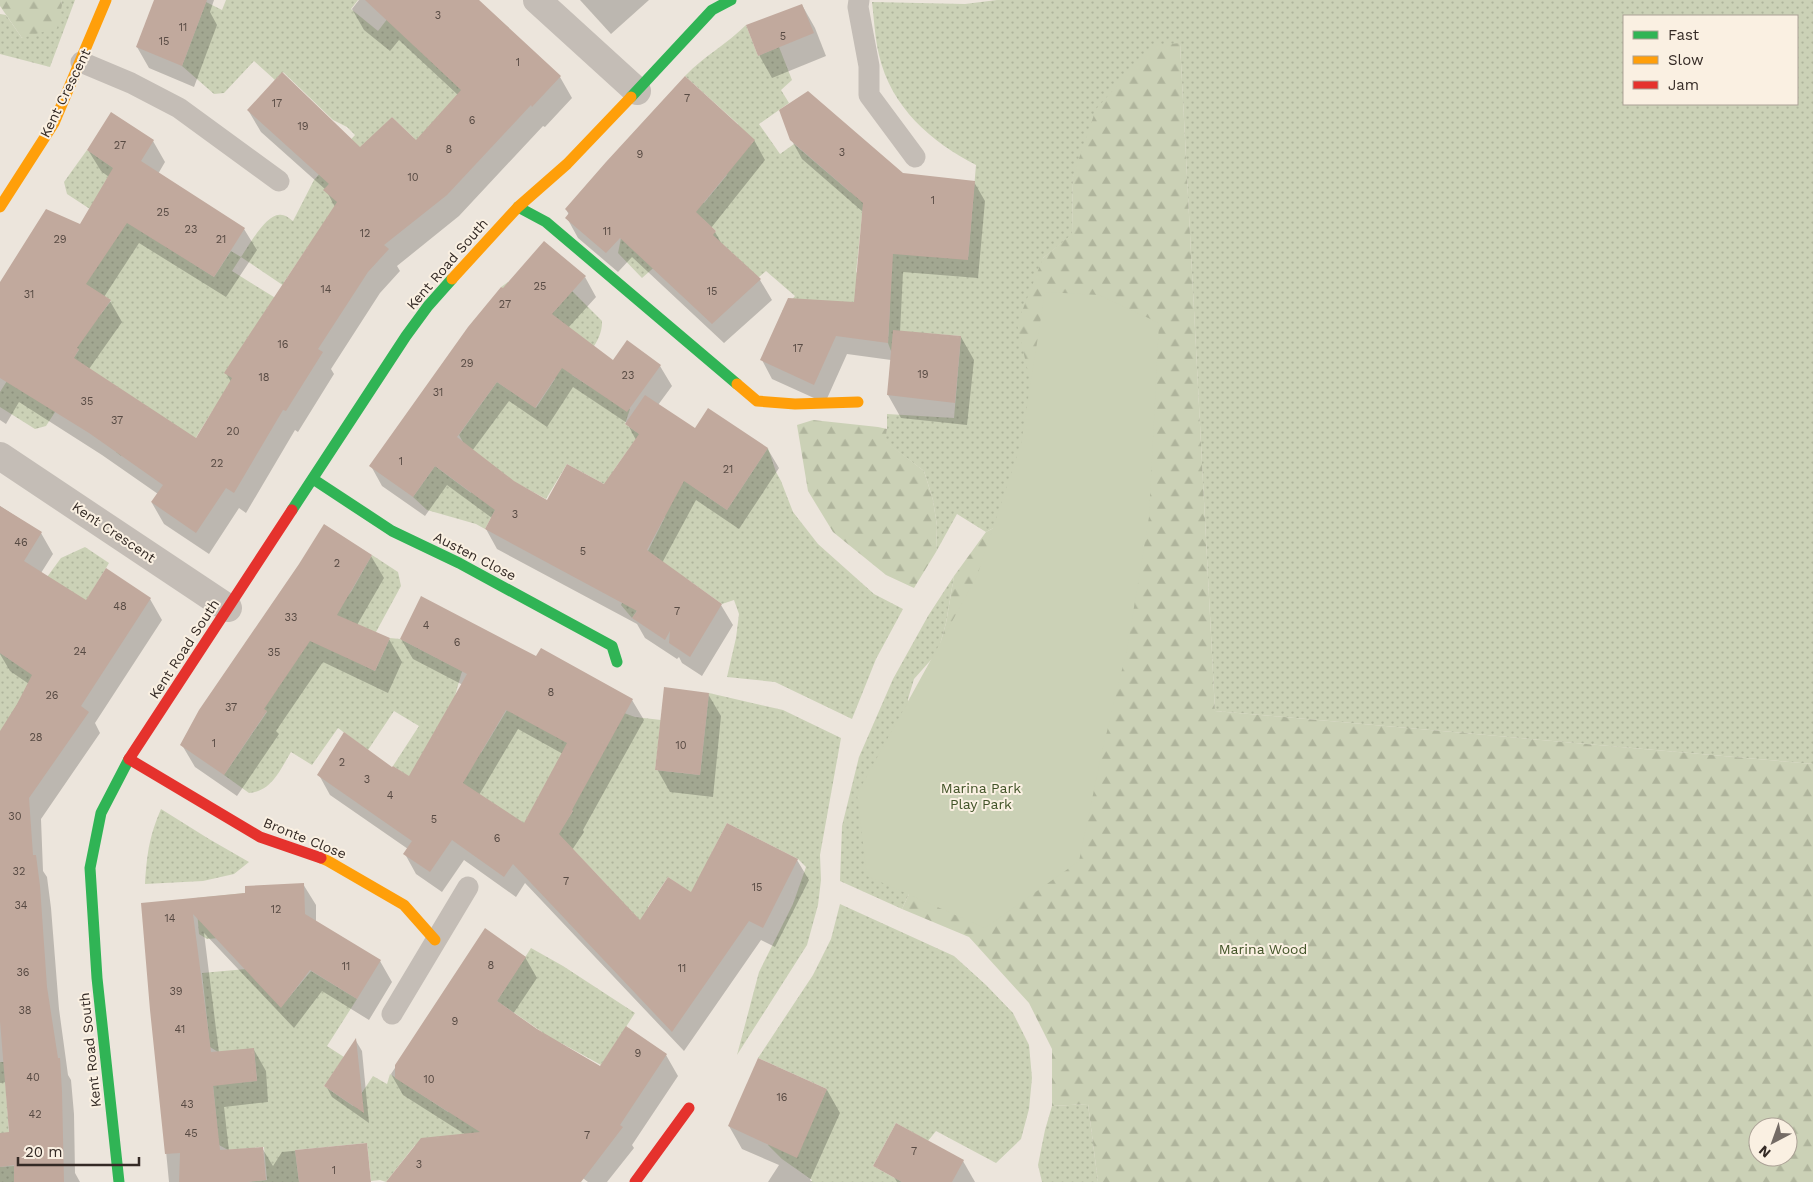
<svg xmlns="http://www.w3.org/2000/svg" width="1813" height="1182" font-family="'Work Sans',sans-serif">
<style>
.grass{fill:url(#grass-dots);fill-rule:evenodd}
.forest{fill:url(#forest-firs);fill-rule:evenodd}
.park{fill:#cbd1b6}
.shadow{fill:#0003;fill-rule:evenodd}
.building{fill:#c1a99d;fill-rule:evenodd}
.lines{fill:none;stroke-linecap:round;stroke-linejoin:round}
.lane{stroke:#c4bdb6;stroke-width:21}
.street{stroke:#c4bdb6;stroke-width:28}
.fast{stroke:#30b455;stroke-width:11}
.slow{stroke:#ff9f0a;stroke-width:11}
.jam{stroke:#e5322d;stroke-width:11}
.labels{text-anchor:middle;stroke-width:4;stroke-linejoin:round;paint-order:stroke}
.number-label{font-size:11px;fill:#574a43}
.street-label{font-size:14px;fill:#342a25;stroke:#faf0e2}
.park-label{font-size:14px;fill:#415327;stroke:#faf0e2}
</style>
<defs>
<pattern id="grass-dots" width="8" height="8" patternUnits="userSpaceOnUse" patternTransform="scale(1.25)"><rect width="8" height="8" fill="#cbd1b6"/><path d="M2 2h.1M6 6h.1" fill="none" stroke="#afb49c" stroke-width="1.8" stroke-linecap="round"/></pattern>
<pattern id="forest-firs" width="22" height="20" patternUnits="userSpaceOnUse" patternTransform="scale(1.25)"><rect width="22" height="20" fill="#cbd1b6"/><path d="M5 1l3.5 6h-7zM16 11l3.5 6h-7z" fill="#afb49c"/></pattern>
</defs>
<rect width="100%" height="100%" fill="#ece5dc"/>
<g class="grass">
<path d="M 61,0 L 75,0 L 50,67 L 0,54 L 0,14 L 6,15 L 22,38 L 62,5 Z"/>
<path d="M 226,0 L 358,0 L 351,9 L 378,31 L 402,0 L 477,0 L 509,28 L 483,55 L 462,90 L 424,144 L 345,165 L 324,190 L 349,211 L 307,248 L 284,282 L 304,296 L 243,385 L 213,410 L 182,460 L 137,433 L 121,456 L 116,452 L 146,406 L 85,366 L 46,426 L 35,429 L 0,407 L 0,392 L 12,373 L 59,379 L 79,350 L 48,329 L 62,290 L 101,314 L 111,301 L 76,278 L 122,230 L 67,194 L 64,182 L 87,150 L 130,179 L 189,261 L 214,277 L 231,251 L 241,257 C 249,246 267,211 282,215 C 286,215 290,219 293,221 L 314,180 L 355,135 L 347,127 L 333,120 L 283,72 L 275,80 L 254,61 L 224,93 L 214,94 L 182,66 L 206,2 L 222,10 ZM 392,117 L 414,138 L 379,130 ZM 241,257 L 290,290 L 282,302 L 232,271 Z"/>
<path d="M 997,0 L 1813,0 L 1813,764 L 1215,711 L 1180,43 L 1073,176 L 1072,235 L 1043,258 L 1020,514 L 986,532 L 957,514 L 936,552 L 937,526 L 933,500 L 924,471 L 884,441 L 887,429 L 887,414 L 954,418 L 961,336 L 922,333 L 920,353 L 891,351 L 888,343 L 890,305 L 782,311 L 795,296 L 766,271 L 759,277 L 698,251 L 716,231 L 703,219 L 675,249 L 642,278 L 618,253 L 630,193 L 674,179 L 704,203 L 727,175 L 708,158 L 738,124 L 685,76 C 704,56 727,44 746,25 L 758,56 L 779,47 L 792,80 L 781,90 L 789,103 L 759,124 L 780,154 L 794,144 L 850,192 L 865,187 L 856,273 L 888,237 L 968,259 L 976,165 C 931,142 891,107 879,55 C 875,38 874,19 872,2 L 965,4 ZM 1624,16 L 1797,16 L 1797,104 L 1624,104 Z"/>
<path d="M 508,282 L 548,318 L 572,291 L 602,321 C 603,341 584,359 572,375 L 589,386 L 596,384 L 630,409 L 625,424 L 642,436 L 636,439 L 613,471 L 714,452 L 692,486 L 727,510 L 768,448 L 776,472 L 781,481 L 793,512 L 818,544 L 874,594 L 903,609 L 876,659 L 852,719 L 775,682 L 727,677 L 736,638 L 739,614 L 734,600 L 722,604 L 687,579 L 650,591 L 632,618 L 621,605 L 665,517 L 567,464 L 546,499 L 511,480 L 485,529 L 476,524 L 427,510 L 413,497 L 435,466 L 471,493 L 463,442 L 459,435 L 497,382 L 536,408 L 555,379 L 557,331 L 501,287 Z"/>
<path d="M 85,547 L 109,563 L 86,601 L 36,592 L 61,558 Z"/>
<path d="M 372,555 L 398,572 L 401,586 L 376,632 L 361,664 L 375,671 L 390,638 L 400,639 L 462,671 L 455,696 L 481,753 L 507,710 L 624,713 L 635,717 L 661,720 L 655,770 L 700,775 L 709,693 L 783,710 L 841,738 L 820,855 L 821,880 L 818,905 L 807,945 L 737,1055 L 759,972 L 793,904 L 806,867 L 798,859 L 727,823 L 711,854 L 739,868 L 699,898 L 668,877 L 648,907 L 678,928 L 576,928 L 569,923 L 608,886 L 564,840 L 553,842 L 573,811 L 555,800 L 535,831 L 423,786 L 393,766 L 419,726 L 394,711 L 368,750 L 338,728 L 312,765 L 291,752 C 280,770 272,791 249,793 L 224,775 L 267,712 L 258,704 L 323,620 L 351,592 Z"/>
<path d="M 954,576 L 946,623 L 938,652 L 914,679 L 908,699 L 909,894 L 902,909 L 840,881 L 842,826 L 859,757 L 893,679 L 928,616 Z"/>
<path d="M 0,653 L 35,676 L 0,735 Z"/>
<path d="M 161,809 L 209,839 L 249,862 L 234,874 L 203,881 L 145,884 C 147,854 149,837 161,809 Z"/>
<path d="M 245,893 L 281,1007 L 311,971 L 357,999 L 327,1046 L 344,1057 L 324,1086 L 353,1106 L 373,1076 L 387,1084 L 390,1074 L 448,1112 L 542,1032 L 497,1001 L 531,948 L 563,966 L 635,1013 L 601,1065 L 561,1043 L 461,1182 L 415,1145 L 386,1182 L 380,1180 L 371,1181 L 367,1143 L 295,1150 L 299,1182 L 247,1182 L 267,1180 L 264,1147 L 228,1150 L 219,1145 L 213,1085 L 257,1081 L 254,1049 L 218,1052 L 210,1047 L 202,973 L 246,969 L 243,936 L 207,939 L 199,934 L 196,898 Z"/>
<path d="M 840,904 L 954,956 L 986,985 L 1013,1013 L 1029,1045 L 1032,1078 L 1029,1109 L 1021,1139 L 996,1163 L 936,1131 L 928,1141 L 896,1123 L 873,1166 L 902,1182 L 811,1182 L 812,1180 L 782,1159 L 768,1145 L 785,1106 L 814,1118 L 827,1089 L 758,1058 L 813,975 L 831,939 Z"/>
<path d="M 0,1062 L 4,1062 L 9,1133 L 0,1133 Z"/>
<path d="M 1088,1104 L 1098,1182 L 1042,1182 L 1038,1165 L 1045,1130 L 1052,1106 Z"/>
<path d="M 14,1166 L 14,1182 L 0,1182 L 0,1167 Z"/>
</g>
<g class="forest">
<path d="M 0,0 L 61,0 L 62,5 L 57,28 L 22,38 L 0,6 Z"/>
<path d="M 1180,43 L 1215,711 L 1813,764 L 1813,1182 L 1098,1182 L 1088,1104 L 1052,1106 L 1052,1049 L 1029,1003 L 969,937 L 902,909 L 909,894 L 864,855 L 875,778 L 938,652 L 946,623 L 954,576 L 986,532 L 1020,514 L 1032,389 L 1017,324 L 1043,258 L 1072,234 L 1073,176 L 1096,109 L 1153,46 ZM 1758,1127 L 1788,1127 L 1788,1157 L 1758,1157 Z"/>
<path d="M 813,420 L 878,427 L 887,429 L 885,441 L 924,471 L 933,500 L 937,526 L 936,552 L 914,588 L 886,575 L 833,532 L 808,491 L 797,425 Z"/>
</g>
<path class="park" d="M 1045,292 L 1099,295 L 1159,323 L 1149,517 L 1127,649 L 1102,752 L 1079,861 L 985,928 L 867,876 L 857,794 L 977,576 L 1021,444 Z"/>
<g class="shadow">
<path d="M 155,0 L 214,0 L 210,12 L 217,25 L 194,87 L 149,68 L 137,47 Z"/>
<path d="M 359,0 L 475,0 L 560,77 L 572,98 L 545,127 L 543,126 L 459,216 L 397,266 L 400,271 L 380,293 L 331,369 L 334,374 L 298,432 L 295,430 L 246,513 L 239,508 L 209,554 L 164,524 L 152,503 L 158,494 L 102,455 L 19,402 L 6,424 L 0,420 L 0,284 L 80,226 L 109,177 L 101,171 L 88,150 L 153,141 L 165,162 L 158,174 L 244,229 L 257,250 L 226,297 L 139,243 L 104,297 L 110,301 L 122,322 L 89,369 L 196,440 L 231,382 L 226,373 L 335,207 L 326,190 L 261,132 L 248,110 L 360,149 L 416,141 L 458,95 L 399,40 L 390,51 L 364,30 L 352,9 Z"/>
<path d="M 580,0 L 649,0 L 611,34 Z"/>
<path d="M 802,5 L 815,28 L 826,56 L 772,78 L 759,55 Z"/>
<path d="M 791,139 L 902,174 L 974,182 L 985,201 L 978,278 L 903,272 L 900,332 L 961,337 L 974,360 L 967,425 L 901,418 L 888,395 L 891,360 L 847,354 L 825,403 L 772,379 L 762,360 L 855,304 L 863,212 L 802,159 Z"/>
<path d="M 754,140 L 765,160 L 711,228 L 715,232 L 724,248 L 760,280 L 772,300 L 724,343 L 632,257 L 618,272 L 578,238 L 567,218 L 569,215 L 566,209 Z"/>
<path d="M 585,277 L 596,297 L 568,328 L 613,362 L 627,342 L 660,366 L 672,386 L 658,405 L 695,430 L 767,448 L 779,468 L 739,529 L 696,500 L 662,563 L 721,605 L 733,625 L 702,676 L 682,663 L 679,657 L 677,659 L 645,638 L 637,624 L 497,549 L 486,529 L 492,518 L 447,485 L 425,516 L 382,486 L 371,466 ZM 573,387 L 627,423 L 636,440 L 604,485 L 548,502 L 513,483 L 472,451 L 509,401 L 547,427 Z"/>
<path d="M 0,506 L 41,533 L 53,554 L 41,573 L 87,602 L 107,570 L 150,599 L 162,620 L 95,723 L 100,733 L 41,819 L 43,871 L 47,877 L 51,908 L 59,1009 L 68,1075 L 71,1080 L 74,1114 L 75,1173 L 80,1182 L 0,1182 L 0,1134 L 10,1133 L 6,1082 L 0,1083 L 0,734 L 29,684 L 10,671 L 0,654 Z"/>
<path d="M 371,556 L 384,578 L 357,625 L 389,639 L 402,662 L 388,693 L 323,662 L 276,731 L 279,734 L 237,796 L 195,767 L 182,745 L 300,565 Z"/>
<path d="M 401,639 L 536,658 L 632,700 L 644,720 L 583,830 L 584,832 L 572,850 L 640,922 L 691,894 L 797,860 L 809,880 L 775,947 L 761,940 L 684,1051 L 525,883 L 516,897 L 464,860 L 442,892 L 416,874 L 405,854 L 408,849 L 330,795 L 319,775 L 393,769 L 409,778 L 463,685 L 413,659 ZM 518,729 L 563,754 L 524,825 L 479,795 Z"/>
<path d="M 708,694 L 721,716 L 713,797 L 670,792 L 657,769 Z"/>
<path d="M 303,884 L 316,905 L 316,922 L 380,961 L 392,982 L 369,1020 L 322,991 L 294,1028 L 204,933 L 219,1053 L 254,1050 L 266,1071 L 268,1102 L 224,1107 L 229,1151 L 262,1148 L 273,1166 L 282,1152 L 344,1146 L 358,1182 L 169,1182 L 142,904 L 247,894 Z"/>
<path d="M 485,930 L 525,957 L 537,978 L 513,1014 L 536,1030 L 601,1067 L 666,1055 L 678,1076 L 632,1145 L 634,1148 L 607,1182 L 588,1182 L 562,1162 L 545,1182 L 388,1182 L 466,1135 L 403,1095 L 391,1074 Z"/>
<path d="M 356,1041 L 362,1051 L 369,1123 L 332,1097 L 326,1086 Z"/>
<path d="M 759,1060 L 827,1090 L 840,1113 L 810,1180 L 812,1182 L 768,1182 L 779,1165 L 742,1149 L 729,1126 Z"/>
<path d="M 963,1161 L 975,1182 L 897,1182 L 894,1177 Z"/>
</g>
<g class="building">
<path d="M 154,0 L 207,0 L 182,66 L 136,47 Z"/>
<path d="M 365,0 L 479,0 L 561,76 L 532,107 L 531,105 L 447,195 L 384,245 L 389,249 L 368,272 L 318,349 L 323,352 L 286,411 L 283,410 L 234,493 L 226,488 L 196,533 L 151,502 L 163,485 L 89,433 L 0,378 L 0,282 L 46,209 L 80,224 L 113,168 L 87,150 L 111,112 L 154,140 L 141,161 L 245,228 L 214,277 L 127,223 L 86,284 L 111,300 L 77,348 L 79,349 L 74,358 L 196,438 L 232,378 L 224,373 L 337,202 L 323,190 L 329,184 L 247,110 L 282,72 L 360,147 L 392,117 L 416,140 L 461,90 Z"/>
<path d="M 802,4 L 814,33 L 758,56 L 746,25 Z"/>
<path d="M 685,76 L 755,140 L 696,212 L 716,231 L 713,235 L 761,279 L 712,324 L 620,238 L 606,253 L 565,218 L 569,213 L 565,209 L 606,162 Z"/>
<path d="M 808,91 L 903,173 L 975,181 L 968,260 L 893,254 L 888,343 L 836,336 L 814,385 L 760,360 L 788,298 L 854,302 L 863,203 L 790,140 L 779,110 Z"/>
<path d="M 544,241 L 586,276 L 552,314 L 613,360 L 627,340 L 661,365 L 627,412 L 562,368 L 535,408 L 497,382 L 457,437 L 514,481 L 547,500 L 567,464 L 604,484 L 639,434 L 625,424 L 645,395 L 695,428 L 708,408 L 768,448 L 727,510 L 684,481 L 647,550 L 722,604 L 690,657 L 669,643 L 670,631 L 665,640 L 632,618 L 637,611 L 485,529 L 495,510 L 435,466 L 413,497 L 369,466 L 468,327 L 501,287 L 503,288 Z"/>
<path d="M 893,330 L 961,336 L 955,403 L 887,395 Z"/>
<path d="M 0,506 L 42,532 L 24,561 L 86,600 L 106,568 L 151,598 L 81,706 L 89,712 L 29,798 L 33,855 L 36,855 L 40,886 L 47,987 L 58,1058 L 60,1058 L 62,1092 L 64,1182 L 14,1182 L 14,1165 L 0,1167 L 0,1133 L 9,1132 L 0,1021 L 0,731 L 17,704 L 32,675 L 0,653 Z"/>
<path d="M 324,524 L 372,555 L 337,615 L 390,638 L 375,671 L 310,641 L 264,709 L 267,711 L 224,775 L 180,745 L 199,710 L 299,564 Z"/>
<path d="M 421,596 L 536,656 L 541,648 L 633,699 L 572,810 L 573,811 L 559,834 L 640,920 L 668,877 L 691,892 L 727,823 L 798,859 L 763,928 L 749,921 L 672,1032 L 513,864 L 504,877 L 452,840 L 430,872 L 403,854 L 412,841 L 317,775 L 344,732 L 392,767 L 393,766 L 409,776 L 467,674 L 400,639 ZM 506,710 L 567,743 L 524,823 L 463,783 Z"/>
<path d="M 664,687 L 709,693 L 700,775 L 655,770 Z"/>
<path d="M 304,883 L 305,914 L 381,960 L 357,999 L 310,970 L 281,1008 L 193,914 L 211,1052 L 254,1048 L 257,1081 L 213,1086 L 220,1150 L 263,1147 L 266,1180 L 247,1182 L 179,1182 L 180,1153 L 165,1154 L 150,1010 L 141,903 L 245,893 L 245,886 Z"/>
<path d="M 485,928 L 526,957 L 497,1001 L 537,1029 L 600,1066 L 626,1026 L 667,1054 L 620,1125 L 623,1127 L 581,1182 L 386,1182 L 421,1138 L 480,1132 L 395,1078 L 395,1065 Z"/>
<path d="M 356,1038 L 364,1113 L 324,1086 Z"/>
<path d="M 758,1058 L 827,1089 L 797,1158 L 728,1126 Z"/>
<path d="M 896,1123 L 964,1160 L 952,1182 L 902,1182 L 873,1166 Z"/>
<path d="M 367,1143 L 371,1182 L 299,1182 L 295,1150 Z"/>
</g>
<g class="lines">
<g class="lane">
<path d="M 859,0 L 858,7 L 869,66 L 869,95 L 915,157"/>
<path d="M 81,62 L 131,83 L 179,108 L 279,181"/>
<path d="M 392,1014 L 468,887"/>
</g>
<g class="street">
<path d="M 537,0 L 637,91"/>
<path d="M 0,456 L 228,608"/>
</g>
<g class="fast">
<path d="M 631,97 L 712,10 L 731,0"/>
<path d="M 518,207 L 546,222 L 737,384"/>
<path d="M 313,479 L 392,531 L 459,563 L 612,646 L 617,662"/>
<path d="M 292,510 L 406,336 L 428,306 L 452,279"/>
<path d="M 119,1182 L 97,978 L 90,868 L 101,813 L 129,759"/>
</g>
<g class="slow">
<path d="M 0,207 L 54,123 L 106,0"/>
<path d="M 452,279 L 518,207 L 567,164 L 631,97"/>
<path d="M 737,384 L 757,401 L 795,404 L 858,402"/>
<path d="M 321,858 L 328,861 L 404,905 L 435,940"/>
</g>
<g class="jam">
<path d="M 129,759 L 260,837 L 321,858"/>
<path d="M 129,759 L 292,510"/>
<path d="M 635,1182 L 689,1108"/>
</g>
</g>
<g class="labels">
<g class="number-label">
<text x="438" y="19">3</text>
<text x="183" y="31">11</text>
<text x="783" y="40">5</text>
<text x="164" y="45">15</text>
<text x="518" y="66">1</text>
<text x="687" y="102">7</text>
<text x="277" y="107">17</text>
<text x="472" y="124">6</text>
<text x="303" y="130">19</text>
<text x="120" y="149">27</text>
<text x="449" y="153">8</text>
<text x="842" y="156">3</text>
<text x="640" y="158">9</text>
<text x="413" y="181">10</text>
<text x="933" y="204">1</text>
<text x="163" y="216">25</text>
<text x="191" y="233">23</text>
<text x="607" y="235">11</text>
<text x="365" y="237">12</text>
<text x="60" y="243">29</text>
<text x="221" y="243">21</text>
<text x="540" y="290">25</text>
<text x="326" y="293">14</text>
<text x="712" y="295">15</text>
<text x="29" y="298">31</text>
<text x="505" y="308">27</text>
<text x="283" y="348">16</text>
<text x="798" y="352">17</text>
<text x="467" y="367">29</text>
<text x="923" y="378">19</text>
<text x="628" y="379">23</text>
<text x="264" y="381">18</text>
<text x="438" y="396">31</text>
<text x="87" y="405">35</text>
<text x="117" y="424">37</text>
<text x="233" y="435">20</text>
<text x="401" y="465">1</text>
<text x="217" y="467">22</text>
<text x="728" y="473">21</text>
<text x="515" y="518">3</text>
<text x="21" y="546">46</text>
<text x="583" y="555">5</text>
<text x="337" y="567">2</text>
<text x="120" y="610">48</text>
<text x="677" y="615">7</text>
<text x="291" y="621">33</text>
<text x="426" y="629">4</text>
<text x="457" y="646">6</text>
<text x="80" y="655">24</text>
<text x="274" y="656">35</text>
<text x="551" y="696">8</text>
<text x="52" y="699">26</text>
<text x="231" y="711">37</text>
<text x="36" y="741">28</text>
<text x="214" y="747">1</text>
<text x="681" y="749">10</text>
<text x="342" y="766">2</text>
<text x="367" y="783">3</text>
<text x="390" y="799">4</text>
<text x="15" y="820">30</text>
<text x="434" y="823">5</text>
<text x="497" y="842">6</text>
<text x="19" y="875">32</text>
<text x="566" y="885">7</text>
<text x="757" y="891">15</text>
<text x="21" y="909">34</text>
<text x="276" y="913">12</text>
<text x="170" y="922">14</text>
<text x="491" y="969">8</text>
<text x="346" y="970">11</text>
<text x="682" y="972">11</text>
<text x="23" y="976">36</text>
<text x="176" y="995">39</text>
<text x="25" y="1014">38</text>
<text x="455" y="1025">9</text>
<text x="180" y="1033">41</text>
<text x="638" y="1057">9</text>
<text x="33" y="1081">40</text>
<text x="429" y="1083">10</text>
<text x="782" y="1101">16</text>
<text x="187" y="1108">43</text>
<text x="35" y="1118">42</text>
<text x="191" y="1137">45</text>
<text x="587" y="1139">7</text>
<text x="914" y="1155">7</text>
<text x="419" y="1168">3</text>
<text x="334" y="1174">1</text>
</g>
<g class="street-label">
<text transform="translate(65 93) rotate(-64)" y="5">Kent Crescent</text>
<text transform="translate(447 264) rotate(-49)" y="5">Kent Road South</text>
<text transform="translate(114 532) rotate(34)" y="5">Kent Crescent</text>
<text transform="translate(475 556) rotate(27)" y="5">Austen Close</text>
<text transform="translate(184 649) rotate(-57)" y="5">Kent Road South</text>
<text transform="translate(305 838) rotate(22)" y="5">Bronte Close</text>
<text transform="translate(90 1050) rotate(-96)" y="5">Kent Road South</text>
</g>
<g class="park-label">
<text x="981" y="793">Marina Park<tspan x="981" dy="16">Play Park</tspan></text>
<text x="1263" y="954">Marina Wood</text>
</g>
</g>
<rect x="1623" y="15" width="175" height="90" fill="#faf0e2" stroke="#aba196"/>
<rect x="1633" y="31" width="25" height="8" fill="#30b455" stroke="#aba196"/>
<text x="1668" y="40" font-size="15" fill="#342a25">Fast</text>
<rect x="1633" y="56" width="25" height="8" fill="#ff9f0a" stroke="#aba196"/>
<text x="1668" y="65" font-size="15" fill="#342a25">Slow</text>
<rect x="1633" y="81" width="25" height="8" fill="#e5322d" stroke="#aba196"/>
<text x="1668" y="90" font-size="15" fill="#342a25">Jam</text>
<g transform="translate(1773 1142) rotate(221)"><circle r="24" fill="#faf0e2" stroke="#aba196"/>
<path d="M0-4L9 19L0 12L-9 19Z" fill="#746b65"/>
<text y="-8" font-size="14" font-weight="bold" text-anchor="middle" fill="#342a25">N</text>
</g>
<path d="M18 1157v8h121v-8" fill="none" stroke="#342a25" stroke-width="2.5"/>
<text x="25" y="1157" font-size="15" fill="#342a25" stroke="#faf0e2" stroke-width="4" paint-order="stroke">20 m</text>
</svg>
